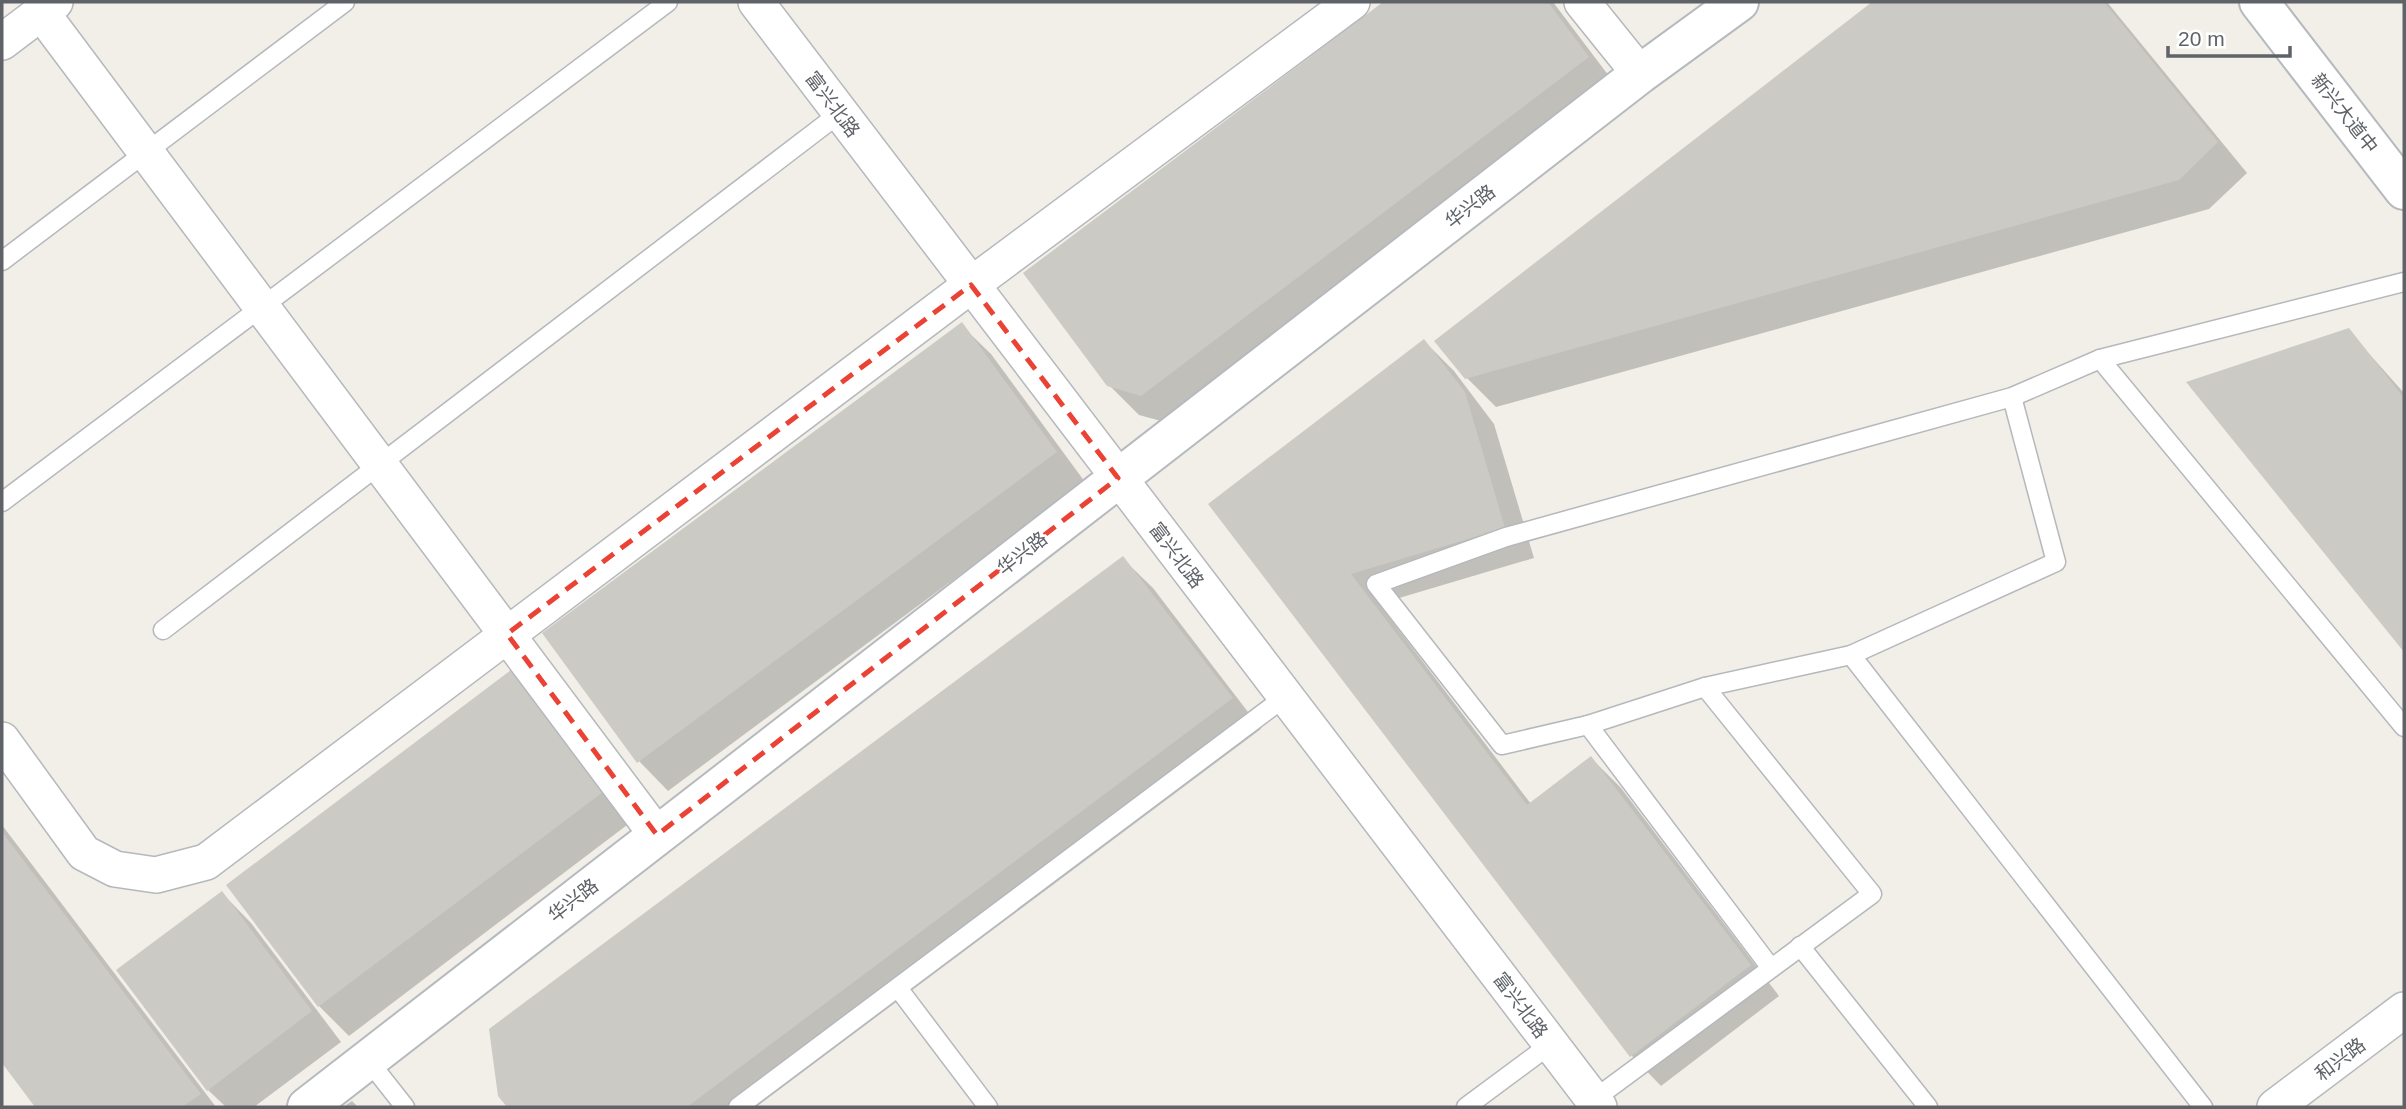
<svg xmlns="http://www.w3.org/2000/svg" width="2406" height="1109" font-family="Helvetica,'Noto Sans SC',sans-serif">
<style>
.shadow{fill:#0003}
.building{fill:#cccac5}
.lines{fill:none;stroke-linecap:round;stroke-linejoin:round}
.service-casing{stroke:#b5b8bc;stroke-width:21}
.minor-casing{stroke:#b5b8bc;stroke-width:38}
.secondary-casing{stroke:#b6babf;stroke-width:42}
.service{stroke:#fff;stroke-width:18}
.minor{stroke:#fff;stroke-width:35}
.secondary{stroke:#fff;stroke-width:38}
.marked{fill:none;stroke:#ea4335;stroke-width:5;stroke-dasharray:14 9;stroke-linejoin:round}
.labels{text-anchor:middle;stroke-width:5;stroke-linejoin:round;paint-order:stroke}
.street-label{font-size:19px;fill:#5f6368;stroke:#fff}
</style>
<rect width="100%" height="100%" fill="#f1efe8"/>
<g class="shadow">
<path d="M 1386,2 L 1553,2 L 1618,88 L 1172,424 L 1139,415 L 1109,385 L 1025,274 Z"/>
<path d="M 1875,2 L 2107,2 L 2247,173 L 2209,209 L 1496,407 L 1466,377 L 1436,341 Z"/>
<path d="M 961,325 L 991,354 L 1085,482 L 668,791 L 639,761 Z"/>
<path d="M 2348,330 L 2404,393 L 2404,649 L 2189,383 Z"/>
<path d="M 1424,341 L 1454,371 L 1494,424 L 1534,558 L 1379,604 L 1531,804 L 1591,758 L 1621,788 L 1779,996 L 1661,1086 L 1632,1056 L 1210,504 Z"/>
<path d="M 1123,559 L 1153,588 L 1261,729 L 756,1107 L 509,1107 L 499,1095 Z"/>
<path d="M 511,672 L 540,702 L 631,822 L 349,1036 L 319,1006 Z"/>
<path d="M 2,825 L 216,1107 L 37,1107 L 2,1061 Z"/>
<path d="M 222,893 L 251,923 L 341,1042 L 254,1107 L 226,1107 L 208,1090 Z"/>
<path d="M 352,1101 L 358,1107 L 343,1107 Z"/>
</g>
<g class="building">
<path d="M 1383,2 L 1548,2 L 1589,57 L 1141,396 L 1107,386 L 1023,273 Z"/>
<path d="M 1872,2 L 2104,2 L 2218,142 L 2179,180 L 1465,379 L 1434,341 Z"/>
<path d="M 962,322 L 1057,452 L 637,763 L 542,633 Z"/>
<path d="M 2349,328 L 2404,398 L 2404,652 L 2186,382 Z"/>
<path d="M 1424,339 L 1465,392 L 1505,528 L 1351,574 L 1527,805 L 1591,756 L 1751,965 L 1630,1057 L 1208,504 Z"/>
<path d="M 1123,556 L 1233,698 L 687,1107 L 507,1107 L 498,1096 L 489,1029 Z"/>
<path d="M 511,670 L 603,792 L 318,1007 L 226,885 Z"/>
<path d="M 2,832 L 201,1094 L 182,1107 L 35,1107 L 2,1063 Z"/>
<path d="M 222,891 L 312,1011 L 207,1091 L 116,970 Z"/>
</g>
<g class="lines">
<g class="service-casing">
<g id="service">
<path d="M 2,261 L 345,2"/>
<path d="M 2100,359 L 2404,727"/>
<path d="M 2012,397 L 2056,562 L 1851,655 L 1705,687 L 1588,725 L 1502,745 L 1376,584 L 1506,537 L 2012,397 L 2100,359 L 2404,282"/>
<path d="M 2,502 L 668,2"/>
<path d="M 163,630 L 840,113"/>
<path d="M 1851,655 L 2203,1107"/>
<path d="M 1588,725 L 1771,968"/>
<path d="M 1800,946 L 1928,1107"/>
<path d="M 898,988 L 988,1107"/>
<path d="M 368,1060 L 405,1107"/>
<path d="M 1593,1100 L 1872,894 L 1705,687"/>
<path d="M 738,1107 L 1285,697"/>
<path d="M 1466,1107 L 1551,1044"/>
</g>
</g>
<g class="minor-casing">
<g id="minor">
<path d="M 756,2 L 1599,1107"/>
<path d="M 1582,2 L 1640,74"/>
<path d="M 41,12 L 657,835"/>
<path d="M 2,42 L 55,2"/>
<path d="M 2,740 L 84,853 L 115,869 L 156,875 L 206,862 L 971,285 L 1352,2"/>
<path d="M 2275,1107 L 2404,1010"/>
</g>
</g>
<g class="secondary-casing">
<g id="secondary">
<path d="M 2259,2 L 2404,190"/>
<path d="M 307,1107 L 1640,74 L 1739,2"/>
</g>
</g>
<use href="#service" class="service"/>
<use href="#minor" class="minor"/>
<use href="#secondary" class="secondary"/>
</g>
<path class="marked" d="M 971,285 L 1118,478 L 657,835 L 507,634 Z"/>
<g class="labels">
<g class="street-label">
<text transform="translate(833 104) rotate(53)" y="7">富兴北路</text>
<text transform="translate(2345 113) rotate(52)" y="7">新兴大道中</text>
<text transform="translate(1470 206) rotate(-38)" y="7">华兴路</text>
<text transform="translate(1022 553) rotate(-38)" y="7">华兴路</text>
<text transform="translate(1177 555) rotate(53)" y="7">富兴北路</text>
<text transform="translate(573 900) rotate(-38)" y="7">华兴路</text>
<text transform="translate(1521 1005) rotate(53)" y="7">富兴北路</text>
<text transform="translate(2340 1059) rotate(-37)" y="7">和兴路</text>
</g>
</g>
<rect width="2406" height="1109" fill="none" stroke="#5f6368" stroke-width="7"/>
<path d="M2168 46v10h122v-10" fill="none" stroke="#5f6368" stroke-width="3.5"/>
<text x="2178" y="46" font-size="21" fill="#5f6368" stroke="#ffffff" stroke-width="5" paint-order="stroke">20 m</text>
</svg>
